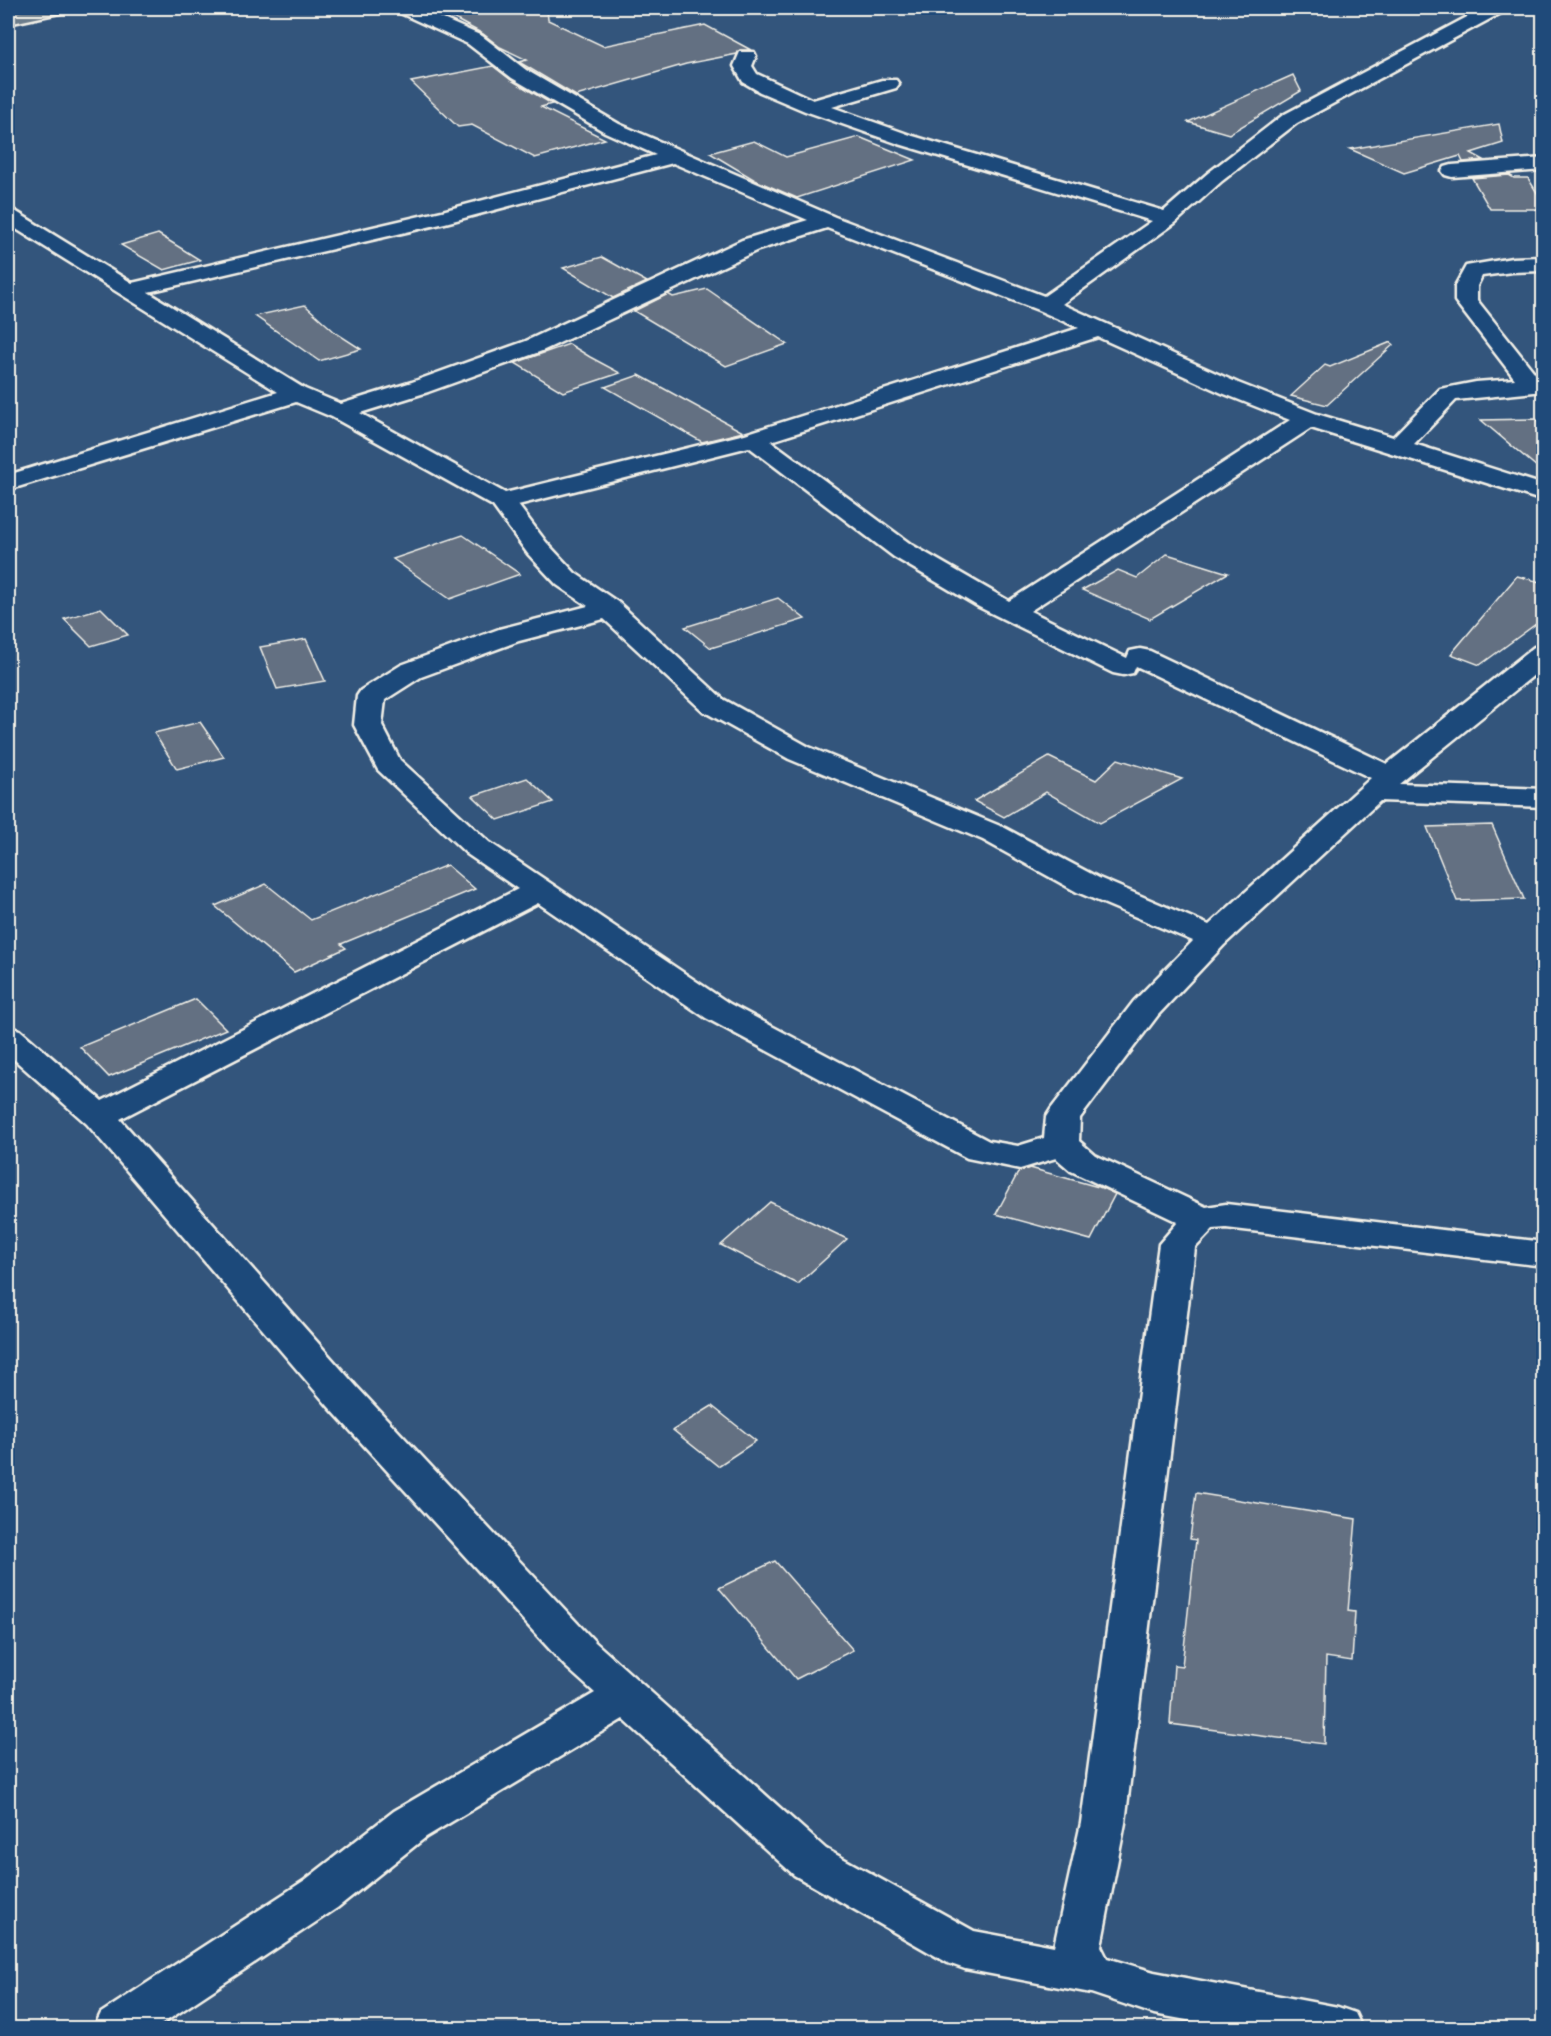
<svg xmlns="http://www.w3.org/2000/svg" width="1551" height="2036" font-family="'Gochi Hand',sans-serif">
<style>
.building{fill:#637082;stroke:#f4f1e8;stroke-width:1.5}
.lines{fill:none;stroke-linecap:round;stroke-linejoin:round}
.minor-casing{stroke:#f4f1e8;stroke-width:5}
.major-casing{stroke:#f4f1e8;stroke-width:5}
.minor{fill:#1f4a7a;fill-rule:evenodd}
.major{fill:#6c7d8c;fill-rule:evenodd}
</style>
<rect width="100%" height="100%" fill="#33557c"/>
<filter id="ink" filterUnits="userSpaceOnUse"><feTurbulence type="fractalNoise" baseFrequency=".0167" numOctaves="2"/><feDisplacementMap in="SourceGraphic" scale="12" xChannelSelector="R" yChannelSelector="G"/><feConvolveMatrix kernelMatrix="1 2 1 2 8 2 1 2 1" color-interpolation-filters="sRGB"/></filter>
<g filter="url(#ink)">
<g class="building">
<path d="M 434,8 L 547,8 L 548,20 L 603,46 L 705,25 L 751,50 L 740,50 L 737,54 L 686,64 L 576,96 L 519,62 L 527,60 L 500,47 L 483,34 Z"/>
<path d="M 493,66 L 511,80 L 552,104 L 541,107 L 605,139 L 535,158 L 472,125 L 458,127 L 411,82 Z"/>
<path d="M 1293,75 L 1301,91 L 1229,134 L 1188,122 Z"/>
<path d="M 1499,124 L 1503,143 L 1471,153 L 1484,160 L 1463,162 L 1460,156 L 1404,173 L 1350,149 Z"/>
<path d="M 859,137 L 915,160 L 797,198 L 755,180 L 710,153 L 754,141 L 786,157 Z"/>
<path d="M 1509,175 L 1514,178 L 1528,178 L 1544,204 L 1544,209 L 1490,209 L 1472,178 Z"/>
<path d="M 158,234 L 200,260 L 164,270 L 121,245 Z"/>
<path d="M 602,257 L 647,282 L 613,298 L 563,268 Z"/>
<path d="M 707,289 L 787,344 L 726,366 L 634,311 L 668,294 L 673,297 Z"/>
<path d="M 305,305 L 336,333 L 361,349 L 319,361 L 255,316 Z"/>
<path d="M 1391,342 L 1393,345 L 1327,405 L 1291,396 L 1325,365 L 1330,367 Z"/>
<path d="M 569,344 L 590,357 L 620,373 L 563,392 L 515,363 Z"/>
<path d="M 639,375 L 743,432 L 702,442 L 605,387 Z"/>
<path d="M 1536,419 L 1544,431 L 1544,473 L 1481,420 Z"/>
<path d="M 463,535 L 520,574 L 450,599 L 393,559 Z"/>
<path d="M 1167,554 L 1228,573 L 1150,619 L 1082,590 L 1118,570 L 1137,578 Z"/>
<path d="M 1517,576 L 1544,583 L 1544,618 L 1480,665 L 1451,654 Z"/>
<path d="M 778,598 L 805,619 L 711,648 L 685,627 Z"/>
<path d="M 101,608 L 128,635 L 91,646 L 64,619 Z"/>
<path d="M 306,639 L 325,681 L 277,689 L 260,647 Z"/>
<path d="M 200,722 L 224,757 L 177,769 L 154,733 Z"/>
<path d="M 1049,757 L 1096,780 L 1118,759 L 1182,779 L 1100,823 L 1046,792 L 1004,817 L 974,801 Z"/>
<path d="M 527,778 L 553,802 L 498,820 L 473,796 Z"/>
<path d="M 1492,825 L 1524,899 L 1457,901 L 1427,827 Z"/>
<path d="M 447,865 L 475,889 L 341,944 L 346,948 L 294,972 L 215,906 L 266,884 L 311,920 Z"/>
<path d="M 196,999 L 226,1029 L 109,1077 L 80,1047 Z"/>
<path d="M 1030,1168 L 1102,1188 L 1115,1194 L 1091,1240 L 996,1214 L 1019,1171 Z"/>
<path d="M 770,1202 L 847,1239 L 798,1284 L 721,1245 Z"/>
<path d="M 712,1406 L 756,1441 L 718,1466 L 673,1430 Z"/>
<path d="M 1196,1493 L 1356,1519 L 1348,1611 L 1355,1612 L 1352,1661 L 1326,1657 L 1324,1744 L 1170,1724 L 1174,1665 L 1182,1666 L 1196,1540 L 1190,1539 Z"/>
<path d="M 775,1561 L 853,1650 L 796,1679 L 719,1588 Z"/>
</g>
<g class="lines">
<g class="minor-casing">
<g id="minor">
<path d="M 395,8 L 418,8 L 482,36 L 526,70 L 619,124 L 835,217 L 1044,296 L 1152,221 L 899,144 L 805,111 L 760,92 L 743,82 L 734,66 L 740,52 L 754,52 L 756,56 L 752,66 L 757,74 L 813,100 L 882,80 L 896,80 L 899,84 L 896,88 L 832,107 L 913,136 L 1164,211 L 1208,173 L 1283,115 L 1484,8 L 1506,8 L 1503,12 L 1297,123 L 1222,181 L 1175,223 L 1062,304 L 1238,383 L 1317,414 L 1393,437 L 1440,389 L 1476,382 L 1515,379 L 1455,301 L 1455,286 L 1466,266 L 1512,258 L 1544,257 L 1544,271 L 1512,272 L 1482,276 L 1477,286 L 1477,300 L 1538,377 L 1544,377 L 1544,391 L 1456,400 L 1414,444 L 1544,485 L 1544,501 L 1311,428 L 1030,611 L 1127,658 L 1130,651 L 1140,649 L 1150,651 L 1387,764 L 1534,647 L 1544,645 L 1544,667 L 1399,784 L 1544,789 L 1544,807 L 1380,801 L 1224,945 L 1158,1015 L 1080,1118 L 1079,1141 L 1095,1155 L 1206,1207 L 1226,1204 L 1544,1242 L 1544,1266 L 1226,1228 L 1213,1229 L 1195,1248 L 1125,1823 L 1101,1946 L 1107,1958 L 1154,1972 L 1338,2007 L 1355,2013 L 1362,2028 L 1231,2028 L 1154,2014 L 1091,1993 L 965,1969 L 948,1963 L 794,1875 L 623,1719 L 426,1837 L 337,1908 L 156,2028 L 94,2028 L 101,2013 L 305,1880 L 394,1811 L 595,1693 L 565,1666 L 328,1406 L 87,1124 L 8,1054 L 8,1027 L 20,1030 L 102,1101 L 518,889 L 467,854 L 378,770 L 354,725 L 357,696 L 361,690 L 401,665 L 499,629 L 588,606 L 557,585 L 528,554 L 493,506 L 332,417 L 296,402 L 8,490 L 8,475 L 278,392 L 8,224 L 8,209 L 15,211 L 132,283 L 442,211 L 656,155 L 605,132 L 512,78 L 468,44 L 398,12 ZM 673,163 L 808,220 L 742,240 L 526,341 L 412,382 L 341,404 L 305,389 L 148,292 L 445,223 ZM 827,228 L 1038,310 L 1079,328 L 745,434 L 505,493 L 360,413 L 428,392 L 542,351 L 758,250 ZM 1098,337 L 1222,393 L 1290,420 L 1009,601 L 912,545 L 771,441 ZM 749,447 L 894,557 L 979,607 L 1113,673 L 1123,675 L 1133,673 L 1136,666 L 1371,778 L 1209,925 L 1099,878 L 1005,828 L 809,747 L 723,699 L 619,603 L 575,573 L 546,542 L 518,505 ZM 604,619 L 703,711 L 789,759 L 983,840 L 1077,892 L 1193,941 L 1134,1001 L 1051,1109 L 1046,1117 L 1044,1138 L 1018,1146 L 989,1141 L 730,1004 L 489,842 L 400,760 L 382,725 L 385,700 L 421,677 L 519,641 ZM 538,903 L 706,1018 L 967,1158 L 1020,1169 L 1056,1158 L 1071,1171 L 1178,1222 L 1159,1244 L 1081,1823 L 1054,1946 L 974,1931 L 826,1849 L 595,1642 L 356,1386 L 120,1119 Z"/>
<path d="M 1544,158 L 1544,170 L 1452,177 L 1445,175 L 1442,171 L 1445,167 L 1452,165 Z"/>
</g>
</g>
<g class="major-casing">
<path id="major" d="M 36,8 L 67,8 L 64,12 L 8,24 L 8,14 Z"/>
</g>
<use href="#minor" class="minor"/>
<use href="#major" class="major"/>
</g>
</g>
<rect width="1551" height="2036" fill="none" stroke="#1f4a7a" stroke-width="30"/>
<rect x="15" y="15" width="1521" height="2006" fill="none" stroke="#f4f1e8" stroke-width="2" filter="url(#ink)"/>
</svg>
